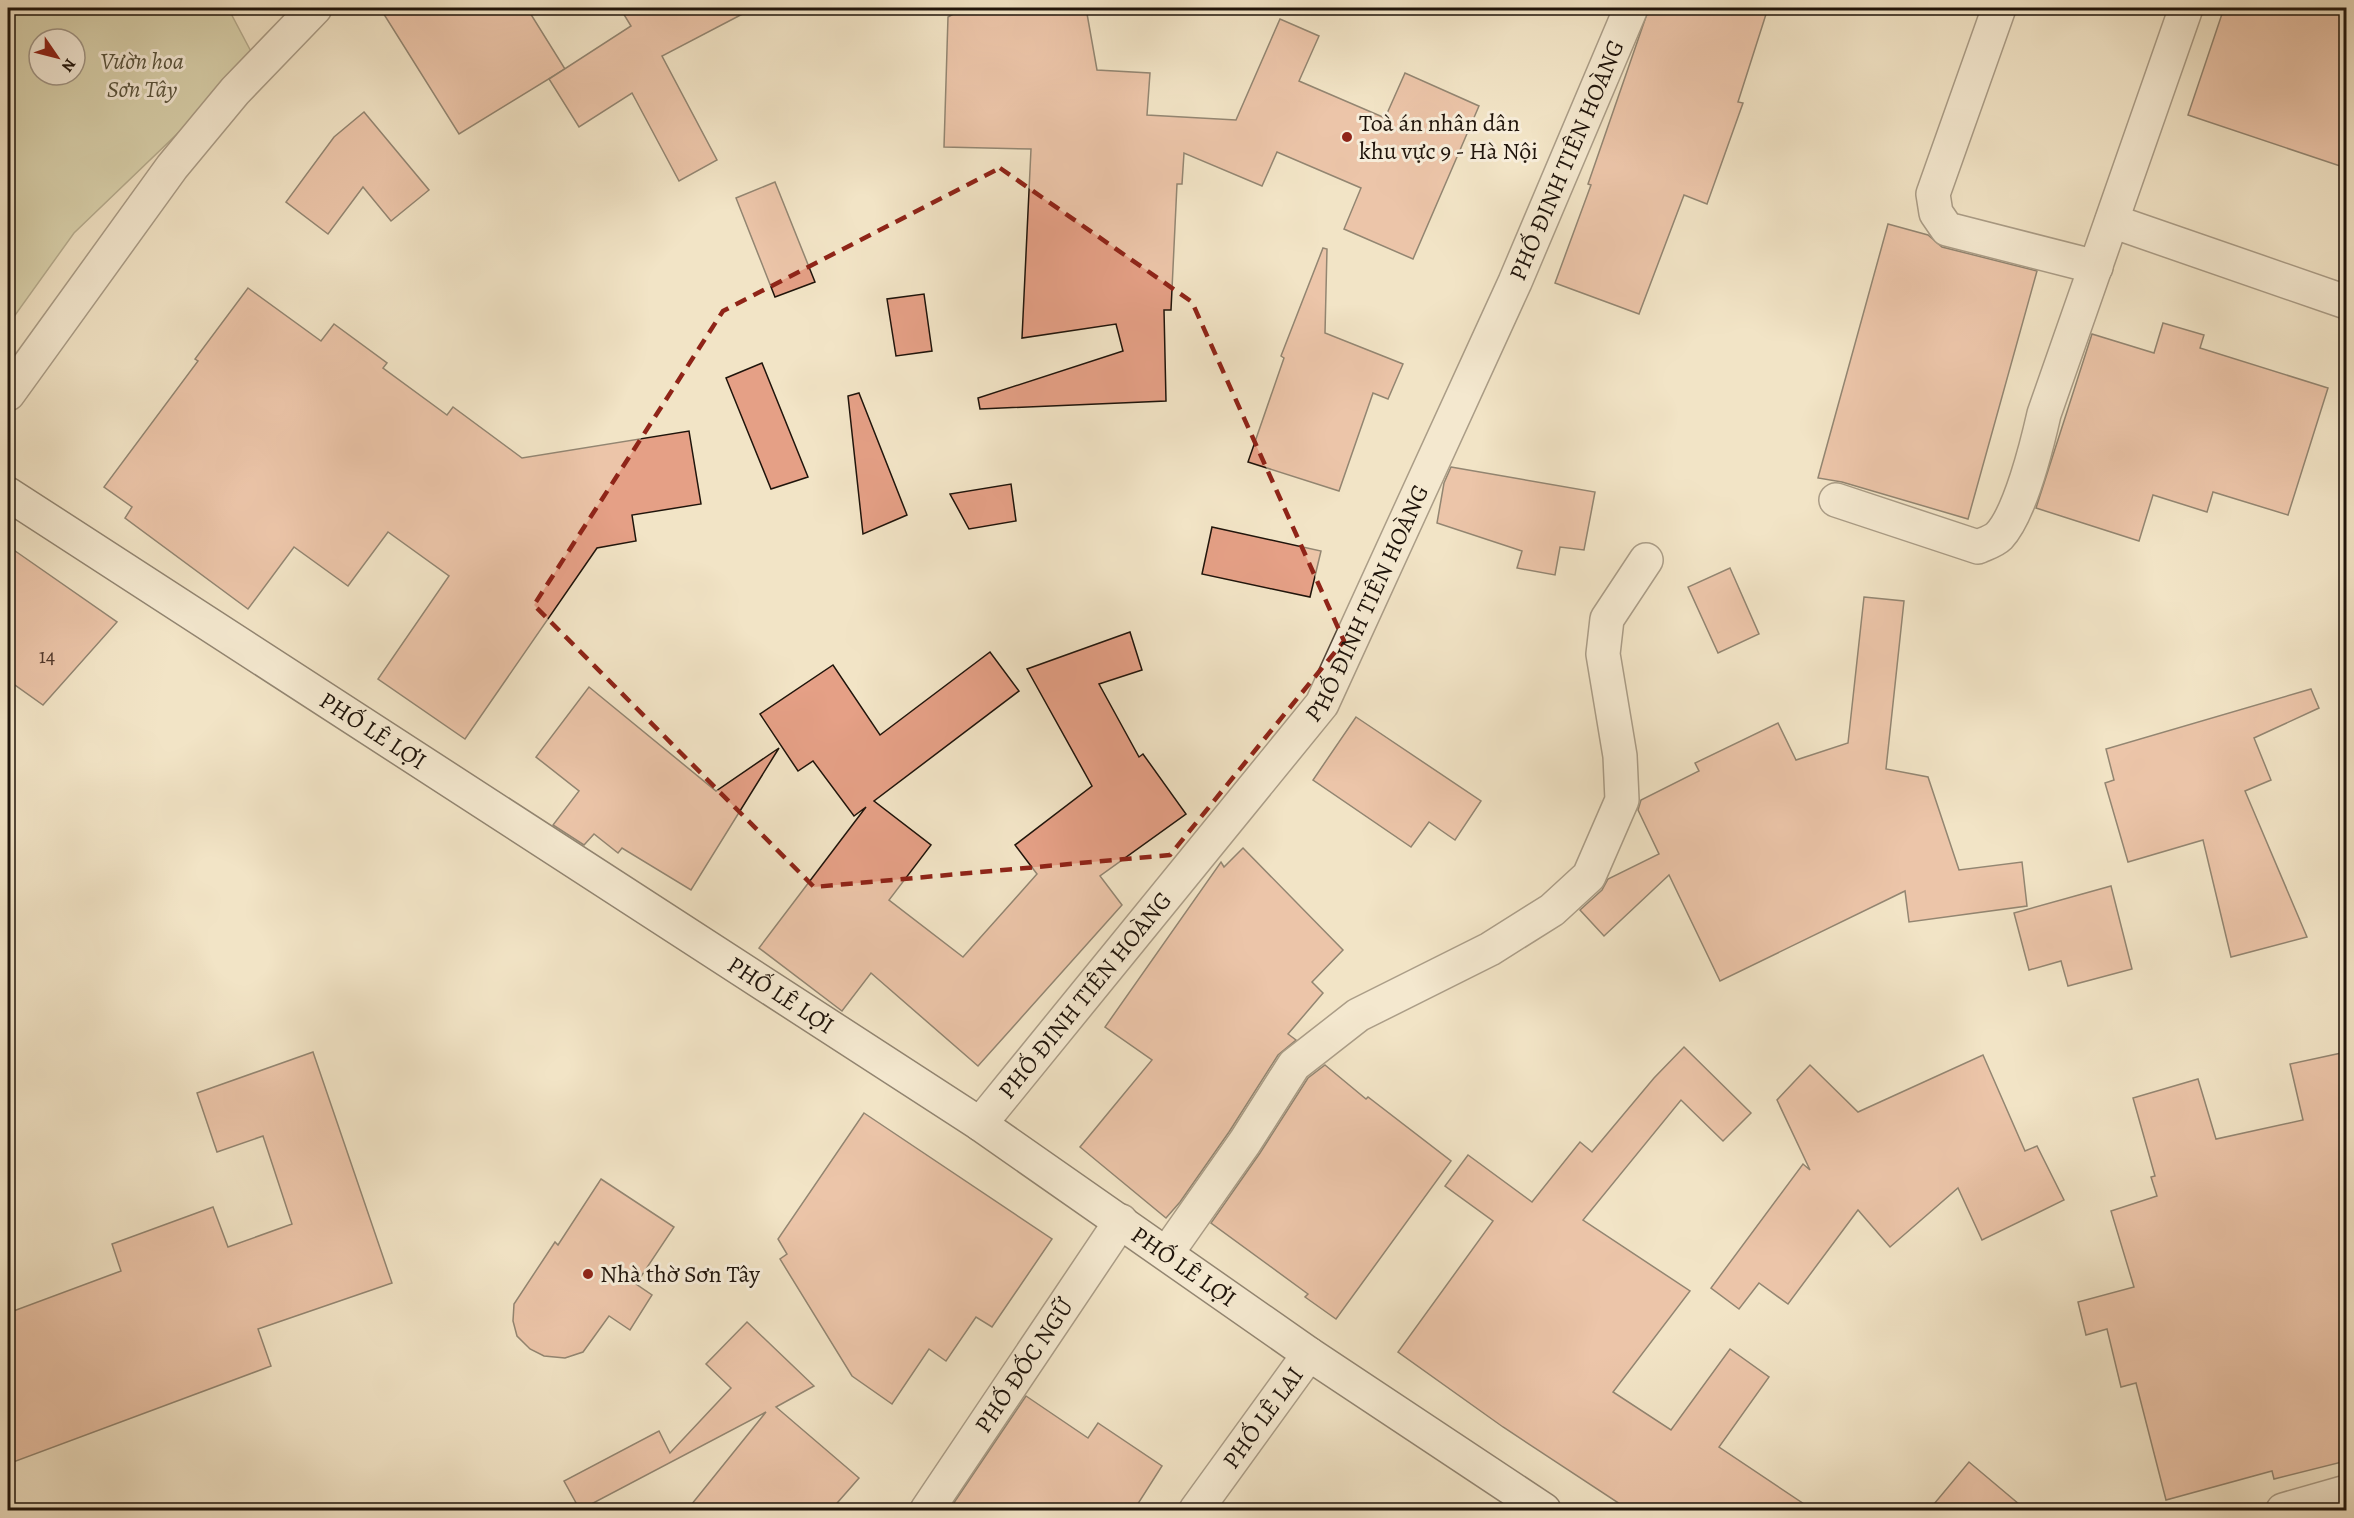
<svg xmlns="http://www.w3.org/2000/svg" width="2354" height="1518" font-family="Alegreya,serif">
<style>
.green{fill:#bfc292;stroke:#6f6b4e;stroke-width:1.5;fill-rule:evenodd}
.building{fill:#e5a086;stroke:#1f140b;stroke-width:1.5}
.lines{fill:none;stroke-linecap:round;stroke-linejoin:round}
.minor-casing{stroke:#54483a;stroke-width:36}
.secondary-casing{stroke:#1f140b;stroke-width:36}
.minor{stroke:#f7edda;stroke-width:33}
.secondary{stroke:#f7edda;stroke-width:33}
.marked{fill:none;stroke:#8f2418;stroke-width:4.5;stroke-dasharray:12 8;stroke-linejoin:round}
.poi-dot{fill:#8f2418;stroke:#f7edda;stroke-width:2}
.labels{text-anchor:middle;stroke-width:6;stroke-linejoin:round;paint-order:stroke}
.number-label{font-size:21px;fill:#50372a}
.park-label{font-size:24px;font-style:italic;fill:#57513a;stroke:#f7edda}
.poi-label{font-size:24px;fill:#1f140b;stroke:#f7edda;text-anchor:start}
.street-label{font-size:24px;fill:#1f140b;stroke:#f7edda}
</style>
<rect width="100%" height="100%" fill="#f2e4c6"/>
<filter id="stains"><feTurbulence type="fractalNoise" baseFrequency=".00333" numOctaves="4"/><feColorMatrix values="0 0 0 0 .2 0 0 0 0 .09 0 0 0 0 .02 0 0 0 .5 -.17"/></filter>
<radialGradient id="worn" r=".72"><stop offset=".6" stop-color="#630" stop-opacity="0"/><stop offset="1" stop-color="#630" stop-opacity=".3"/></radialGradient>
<path class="green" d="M 8,8 L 228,8 L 255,59 L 74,233 L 8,325 ZM 39,39 L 75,39 L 75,75 L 39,75 Z"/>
<g class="building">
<path d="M 380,8 L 527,8 L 565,69 L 459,134 Z"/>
<path d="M 620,8 L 754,8 L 662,56 L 717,160 L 679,181 L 632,93 L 579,127 L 549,79 L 631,26 Z"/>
<path d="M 964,8 L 1086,8 L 1097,70 L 1150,73 L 1147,115 L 1236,120 L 1280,19 L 1319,36 L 1299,81 L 1385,118 L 1405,73 L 1479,106 L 1413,259 L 1344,229 L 1361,188 L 1277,152 L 1262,186 L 1184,153 L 1182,184 L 1177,184 L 1171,310 L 1164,310 L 1166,401 L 980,409 L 978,398 L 1123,351 L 1116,324 L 1022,338 L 1031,149 L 944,147 L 948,17 Z"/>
<path d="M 1649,8 L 1768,8 L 1738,102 L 1743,103 L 1707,204 L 1684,195 L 1639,314 L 1555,283 L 1591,185 L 1588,184 Z"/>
<path d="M 2224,8 L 2346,8 L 2346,168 L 2188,115 Z"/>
<path d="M 364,112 L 429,190 L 391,221 L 363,187 L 328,234 L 286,202 L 334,137 Z"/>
<path d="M 775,182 L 815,282 L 775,297 L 736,198 Z"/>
<path d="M 1888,224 L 1928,235 L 1942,247 L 2037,271 L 1968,519 L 1842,482 L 1818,478 Z"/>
<path d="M 1323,248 L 1327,249 L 1325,333 L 1403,364 L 1388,399 L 1373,393 L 1339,491 L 1248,462 L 1284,358 L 1281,356 Z"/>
<path d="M 248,288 L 321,341 L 334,324 L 387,363 L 383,368 L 447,415 L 453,407 L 522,458 L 689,431 L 701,504 L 632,515 L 636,541 L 597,548 L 465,739 L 378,679 L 449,576 L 388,532 L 348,586 L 294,547 L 248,609 L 125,518 L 132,507 L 104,487 L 198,361 L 195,359 Z"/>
<path d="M 924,294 L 932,351 L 896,356 L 887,299 Z"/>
<path d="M 2163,323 L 2204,335 L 2200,348 L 2328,388 L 2288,515 L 2213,492 L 2207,512 L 2153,495 L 2139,541 L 2036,508 L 2092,334 L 2154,353 Z"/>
<path d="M 762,363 L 808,477 L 771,489 L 726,378 Z"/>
<path d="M 859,393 L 907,515 L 863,534 L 848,396 Z"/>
<path d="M 1451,467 L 1595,492 L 1584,550 L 1560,547 L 1555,575 L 1517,568 L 1522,551 L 1437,523 L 1444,483 Z"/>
<path d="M 1011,484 L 1016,521 L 969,529 L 950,494 Z"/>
<path d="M 1212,527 L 1321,551 L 1310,597 L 1202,574 Z"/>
<path d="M 8,546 L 117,622 L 43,705 L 8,680 Z"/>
<path d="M 1730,568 L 1759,634 L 1718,653 L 1688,587 Z"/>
<path d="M 1864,597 L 1904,601 L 1886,769 L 1928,777 L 1959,870 L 2022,862 L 2027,906 L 1909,922 L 1905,891 L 1720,981 L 1669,875 L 1604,936 L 1580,910 L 1602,890 L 1608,879 L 1659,854 L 1638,810 L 1641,800 L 1699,771 L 1695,763 L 1778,723 L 1796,760 L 1848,743 Z"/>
<path d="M 1130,632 L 1142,670 L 1099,684 L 1139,757 L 1143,754 L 1186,814 L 1100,876 L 1122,905 L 978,1066 L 871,973 L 842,1011 L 759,948 L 866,807 L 854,816 L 813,761 L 798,771 L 760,714 L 833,665 L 880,735 L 990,652 L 1019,691 L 874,801 L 931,845 L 889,900 L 963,957 L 1037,874 L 1015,845 L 1092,786 L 1027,669 Z"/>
<path d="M 589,687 L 716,791 L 779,748 L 691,890 L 622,848 L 618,853 L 594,834 L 584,845 L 553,825 L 579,791 L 536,757 Z"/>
<path d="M 2311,689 L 2319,708 L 2254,738 L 2271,780 L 2245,791 L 2307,937 L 2231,957 L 2203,840 L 2128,862 L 2105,783 L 2114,780 L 2106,749 Z"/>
<path d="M 1356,717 L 1481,801 L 1455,840 L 1429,822 L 1411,847 L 1313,780 Z"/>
<path d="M 1243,848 L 1343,950 L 1312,982 L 1323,993 L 1288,1034 L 1296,1040 L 1278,1055 L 1229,1132 L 1180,1202 L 1166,1218 L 1080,1147 L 1152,1060 L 1105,1027 L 1221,862 L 1224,867 Z"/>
<path d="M 2111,886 L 2132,969 L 2068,986 L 2061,961 L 2029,970 L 2014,913 Z"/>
<path d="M 1684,1047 L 1751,1113 L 1723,1141 L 1681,1100 L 1583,1220 L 1690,1291 L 1613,1392 L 1671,1430 L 1730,1349 L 1769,1377 L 1719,1447 L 1813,1510 L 1629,1510 L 1503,1427 L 1398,1352 L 1493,1221 L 1445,1186 L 1468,1155 L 1532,1202 L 1580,1142 L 1592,1152 L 1654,1078 Z"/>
<path d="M 313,1052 L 392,1283 L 258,1329 L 271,1366 L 8,1464 L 8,1313 L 121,1271 L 112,1244 L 213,1207 L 228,1247 L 292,1224 L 263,1136 L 217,1152 L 197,1093 Z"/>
<path d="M 2346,1052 L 2346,1461 L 2274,1479 L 2272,1471 L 2166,1500 L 2136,1383 L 2121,1387 L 2107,1329 L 2086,1335 L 2078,1302 L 2134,1287 L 2111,1211 L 2157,1196 L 2151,1177 L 2155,1176 L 2133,1098 L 2198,1079 L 2216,1139 L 2303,1120 L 2290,1064 Z"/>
<path d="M 1983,1055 L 2025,1151 L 2037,1146 L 2064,1200 L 1982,1240 L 1958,1188 L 1890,1247 L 1858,1210 L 1788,1304 L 1759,1283 L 1739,1309 L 1711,1288 L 1803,1164 L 1810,1170 L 1777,1100 L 1810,1065 L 1858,1112 Z"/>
<path d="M 1325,1065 L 1366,1099 L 1368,1097 L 1451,1161 L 1336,1319 L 1305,1297 L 1308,1294 L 1211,1223 L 1260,1153 L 1308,1078 Z"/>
<path d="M 864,1113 L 1052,1239 L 992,1327 L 976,1317 L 946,1361 L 929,1349 L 892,1404 L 852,1376 L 780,1259 L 787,1254 L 778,1239 Z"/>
<path d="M 601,1179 L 674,1227 L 636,1284 L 652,1295 L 630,1330 L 609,1316 L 583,1352 L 565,1358 L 544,1356 L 530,1349 L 517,1336 L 513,1321 L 514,1304 L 555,1242 L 558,1245 Z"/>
<path d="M 747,1322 L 814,1386 L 776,1407 L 859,1478 L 831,1510 L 687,1510 L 766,1412 L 580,1510 L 564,1481 L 659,1431 L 670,1453 L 731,1388 L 706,1364 Z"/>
<path d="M 1026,1396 L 1088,1438 L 1098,1423 L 1162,1466 L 1134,1510 L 949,1510 Z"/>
<path d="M 1969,1462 L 2026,1510 L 1929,1510 Z"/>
</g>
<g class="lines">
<g class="minor-casing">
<g id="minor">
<path d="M 1999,8 L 1933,194 L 1936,213 L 1947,229 L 2096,267"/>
<path d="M 2112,221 L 2346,302"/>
<path d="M 8,394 L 172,167 L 235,91 L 315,8"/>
<path d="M 1836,500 L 1978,547 C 1984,544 1994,541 1999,536 C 2020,514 2037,445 2044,414 L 2186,8"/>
<path id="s1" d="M 980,1124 L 1322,704 L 1515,282 L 1631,8"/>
<path d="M 1167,1253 L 1245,1142 L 1294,1065 L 1358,1015 L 1490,949 L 1552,910 L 1589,876 L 1622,800 L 1620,756 L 1603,654 L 1607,619 L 1646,560"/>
<path id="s2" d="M 927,1510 L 1121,1221"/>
<path id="s3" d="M 1196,1510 L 1309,1354"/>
<path d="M 2283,1510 L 2346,1492"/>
</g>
</g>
<g class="secondary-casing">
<g id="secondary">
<path id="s4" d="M 8,494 L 980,1124 L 1309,1354 L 1544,1510"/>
</g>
</g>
<use href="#minor" class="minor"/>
<use href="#secondary" class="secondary"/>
</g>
<path d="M0 0H2354V1518H0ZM 1000,168 L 1192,302 L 1344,641 L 1170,855 L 814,887 L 534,605 L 723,311 Z" fill="#f2e4c6" fill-opacity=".55" fill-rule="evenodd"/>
<path class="marked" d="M 1000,168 L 1192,302 L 1344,641 L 1170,855 L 814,887 L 534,605 L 723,311 Z"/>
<g class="poi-dot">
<circle cx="1347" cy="137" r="6"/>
<circle cx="588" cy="1274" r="6"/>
</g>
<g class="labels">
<g class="number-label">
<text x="47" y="663">14</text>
</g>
<g class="park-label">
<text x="142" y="69">Vườn hoa<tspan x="142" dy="28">Sơn Tây</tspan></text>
</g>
<g class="poi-label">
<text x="1359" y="131">Toà án nhân dân<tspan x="1359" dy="28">khu vực 9 - Hà Nội</tspan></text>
<text x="600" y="1282">Nhà thờ Sơn Tây</text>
</g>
<g class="street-label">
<text dy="8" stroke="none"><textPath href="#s1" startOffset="1138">PHỐ ĐINH TIÊN HOÀNG</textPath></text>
<text dy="8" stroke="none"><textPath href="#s1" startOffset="652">PHỐ ĐINH TIÊN HOÀNG</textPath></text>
<text dy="8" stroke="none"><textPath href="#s4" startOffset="435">PHỐ LÊ LỢI</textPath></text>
<text dy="8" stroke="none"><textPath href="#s4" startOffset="921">PHỐ LÊ LỢI</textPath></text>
<text dy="8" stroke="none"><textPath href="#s1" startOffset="166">PHỐ ĐINH TIÊN HOÀNG</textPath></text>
<text dy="8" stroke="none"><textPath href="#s4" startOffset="1407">PHỐ LÊ LỢI</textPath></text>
<text dy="8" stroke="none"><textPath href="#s2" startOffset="174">PHỐ ĐỐC NGỮ</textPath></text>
<text dy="8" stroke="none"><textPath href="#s3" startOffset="114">PHỐ LÊ LAI</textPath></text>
</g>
</g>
<rect width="2354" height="1518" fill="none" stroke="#f2e4c6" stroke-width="30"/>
<rect x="9" y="9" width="2336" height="1500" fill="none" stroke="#1f140b" stroke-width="3"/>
<rect x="15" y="15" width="2324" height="1488" fill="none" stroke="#1f140b" stroke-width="1.5"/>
<g transform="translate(57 57) rotate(125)"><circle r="28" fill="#f7edda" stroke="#a19687" stroke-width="1.5"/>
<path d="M0-4.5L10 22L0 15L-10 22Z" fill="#8f2418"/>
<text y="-9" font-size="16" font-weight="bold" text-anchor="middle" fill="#1f140b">N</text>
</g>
<rect width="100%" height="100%" filter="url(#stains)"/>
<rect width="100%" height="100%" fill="url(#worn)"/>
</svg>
